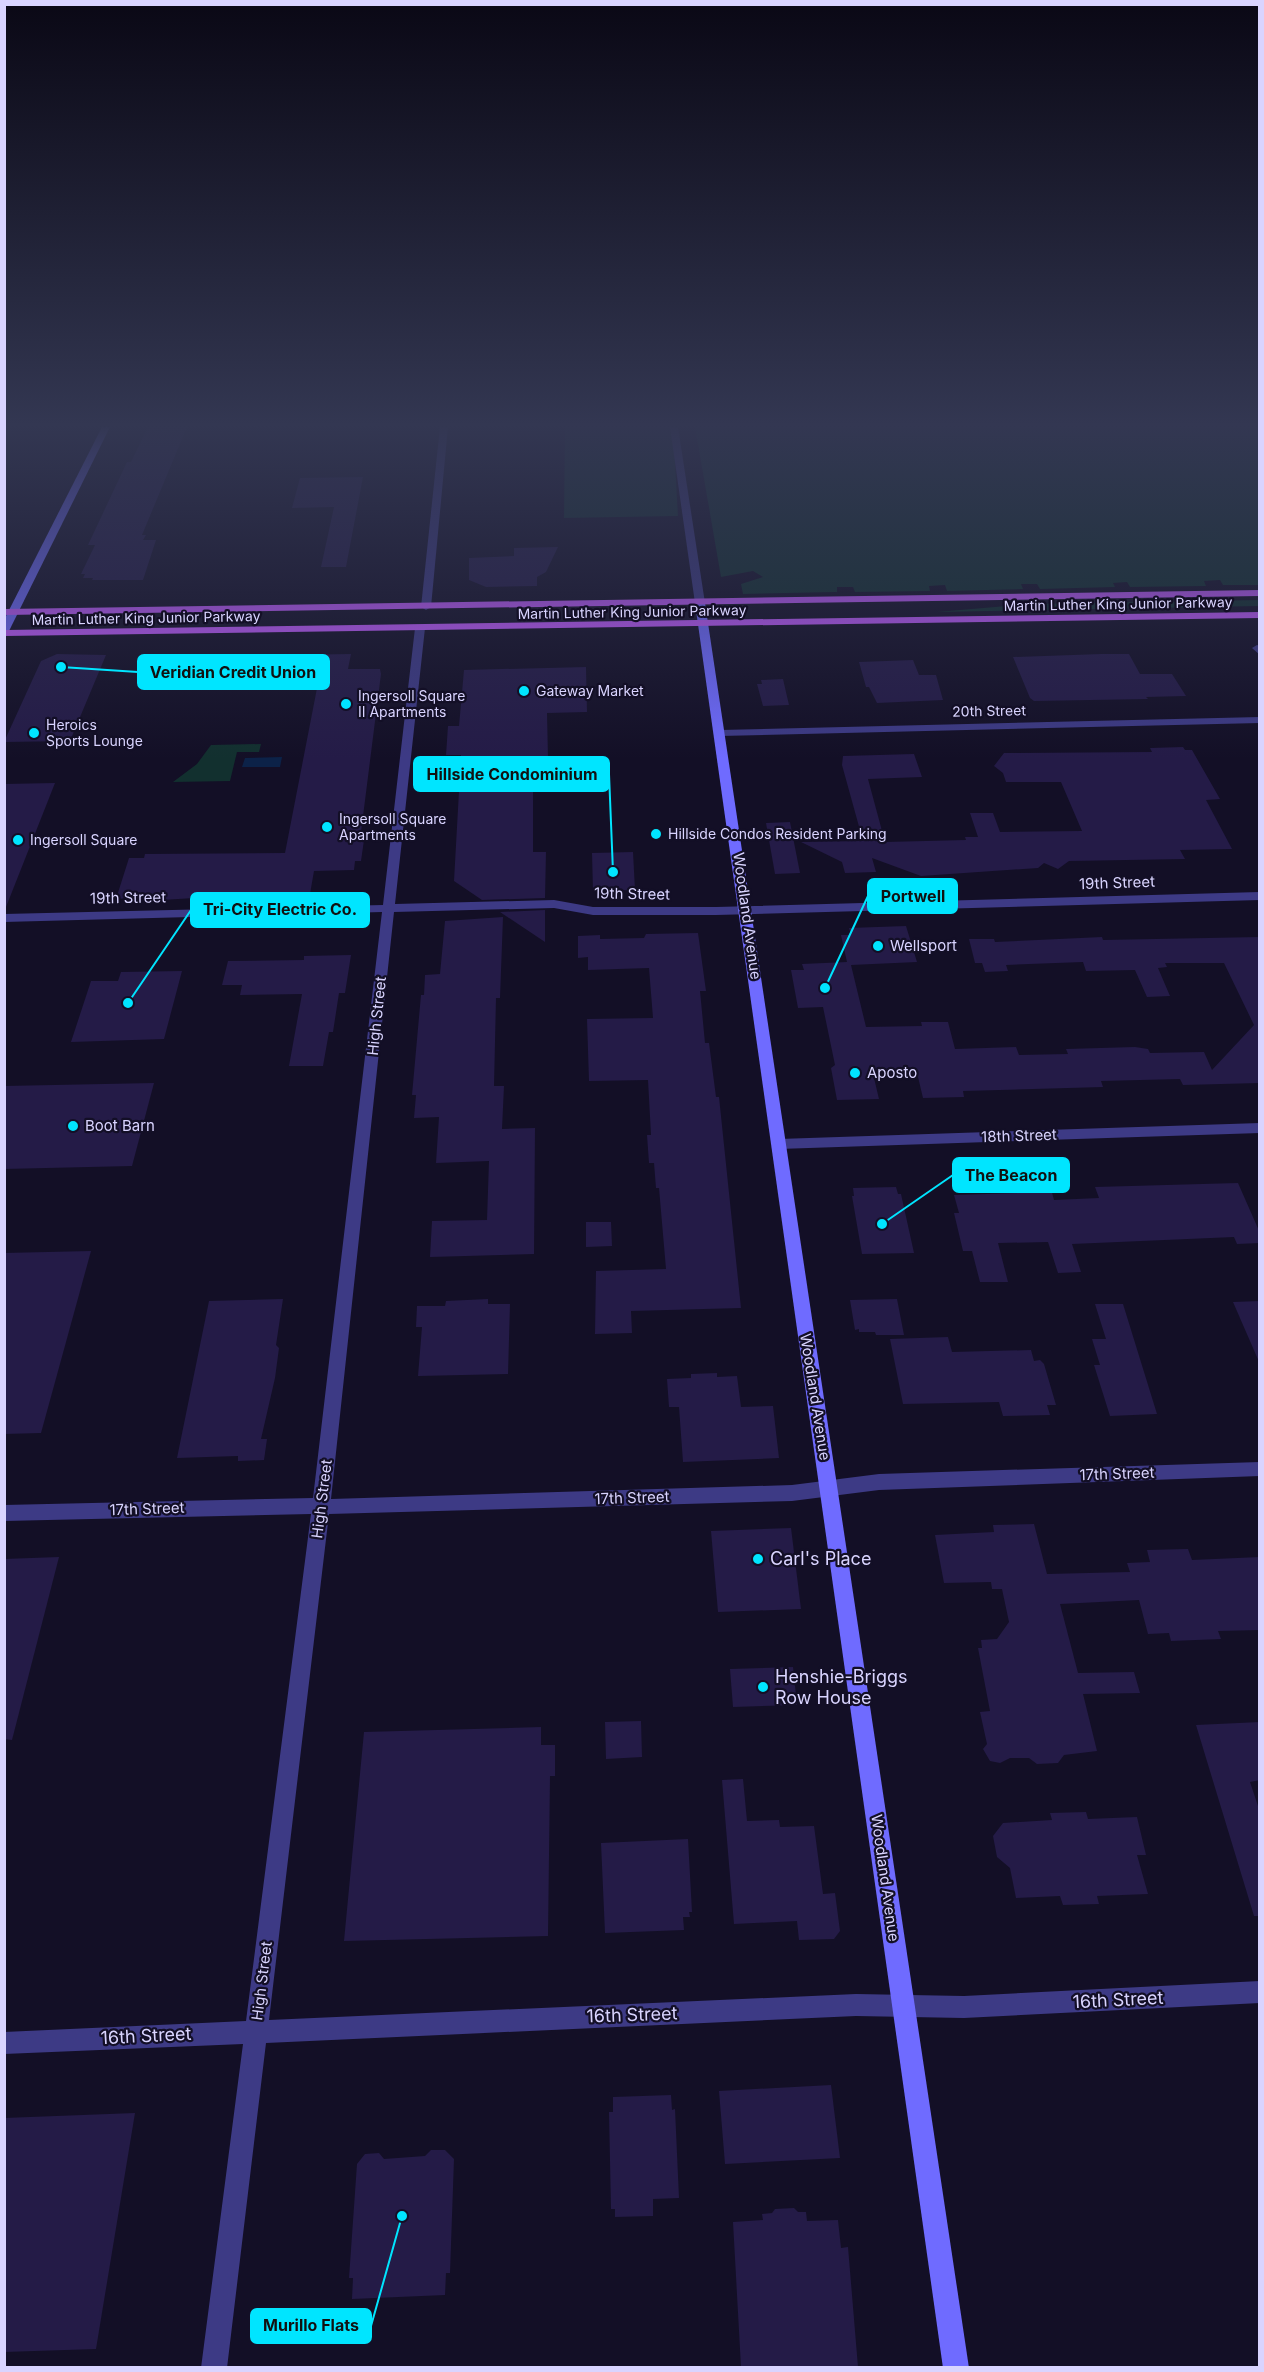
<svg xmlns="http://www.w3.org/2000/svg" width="1264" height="2372" font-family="Inter,sans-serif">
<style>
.green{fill:#12302f}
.water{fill:#0c2248}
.building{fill:#241b47}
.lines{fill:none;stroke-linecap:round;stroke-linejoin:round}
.street{fill:#3d3a85;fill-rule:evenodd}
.secondary{fill:#6f6bff;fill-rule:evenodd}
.primary{fill:#c25bff;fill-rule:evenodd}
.poi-dot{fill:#00e5ff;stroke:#130f26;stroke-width:2}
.labels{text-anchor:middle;stroke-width:4.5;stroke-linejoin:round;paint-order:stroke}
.far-street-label{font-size:14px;fill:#d9d4ff;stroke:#130f26}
.far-poi-label{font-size:14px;fill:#d9d4ff;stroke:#130f26;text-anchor:start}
.street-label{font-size:15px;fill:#d9d4ff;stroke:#130f26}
.poi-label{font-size:15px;fill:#d9d4ff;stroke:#130f26;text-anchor:start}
.near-poi-label{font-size:18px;fill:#d9d4ff;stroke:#130f26;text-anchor:start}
.near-street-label{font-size:18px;fill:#d9d4ff;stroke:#130f26}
.leader{fill:none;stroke:#00e5ff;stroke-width:2}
.callout-dot{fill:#00e5ff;stroke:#130f26;stroke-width:2}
.callout{fill:#00e5ff;stroke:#00e5ff;stroke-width:2}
.callout-label{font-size:16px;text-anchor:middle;font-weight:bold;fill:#111}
</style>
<rect width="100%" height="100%" fill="#130f26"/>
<g class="green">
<path d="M 565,427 L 673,427 L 678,516 L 564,518 Z"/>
<path d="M 695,427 L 1259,427 L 1259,585 L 1223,585 L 1220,580 L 1204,581 L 1206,586 L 1130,587 L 1127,582 L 1113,583 L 1115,587 L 1040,589 L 1037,584 L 1021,584 L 1023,589 L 947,591 L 945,585 L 929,586 L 930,591 L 855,592 L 853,587 L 837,587 L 837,592 L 743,594 L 741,584 L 763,577 L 753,571 L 721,577 Z"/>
<path d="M 1259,600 L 1259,606 L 937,612 L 1031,604 Z"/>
<path d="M 261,744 L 259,752 L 237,752 L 230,781 L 173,782 L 197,764 L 211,745 Z"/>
</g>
<path class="water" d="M 282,757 L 280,767 L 242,767 L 245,758 Z"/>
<g class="building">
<path d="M 148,427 L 187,427 L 142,535 L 146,535 L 143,540 L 156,540 L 143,580 L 92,580 L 93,578 L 83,578 L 85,574 L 81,574 L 95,545 L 88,545 L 127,462 L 131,462 Z"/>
<path d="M 363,477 L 346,567 L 321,567 L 334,507 L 292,508 L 300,478 Z"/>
<path d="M 558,547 L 546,572 L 537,577 L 537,586 L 486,587 L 469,580 L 469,558 L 514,556 L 514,548 Z"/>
<path d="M 57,654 L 106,655 L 70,741 L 4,742 L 41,661 Z"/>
<path d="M 351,654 L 348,669 L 380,669 L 381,674 L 360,840 L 364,840 L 361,861 L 355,861 L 354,870 L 314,871 L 310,894 L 294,894 L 293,898 L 194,898 L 130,902 L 132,898 L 116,899 L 129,858 L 144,858 L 145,854 L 285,853 L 318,683 L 222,684 L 229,656 Z"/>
<path d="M 1101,654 L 1129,654 L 1140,674 L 1172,674 L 1186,696 L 1146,697 L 1148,699 L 1034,701 L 1030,698 L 1013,657 Z"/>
<path d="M 913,660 L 919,675 L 936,675 L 943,700 L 877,703 L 869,687 L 866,687 L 859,662 Z"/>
<path d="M 586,667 L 587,712 L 547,713 L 548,758 L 533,758 L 533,852 L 546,852 L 545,898 L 482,900 L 454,881 L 461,755 L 446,755 L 448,726 L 459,726 L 464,670 Z"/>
<path d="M 783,679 L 789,705 L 763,706 L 757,684 L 762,684 L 761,680 Z"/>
<path d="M 1183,747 L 1185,750 L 1192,750 L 1220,799 L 1206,800 L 1232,849 L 1180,850 L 1185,859 L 1069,861 L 1058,869 L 1044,863 L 1038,868 L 921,876 L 872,858 L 876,872 L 845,873 L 842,862 L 801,842 L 863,841 L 842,765 L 843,756 L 914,754 L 922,777 L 868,779 L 885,842 L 966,840 L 965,837 L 978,837 L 970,813 L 993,813 L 1000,832 L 1082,831 L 1061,782 L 1006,782 L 1003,773 L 994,766 L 1004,753 L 1152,752 L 1150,748 Z"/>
<path d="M 55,783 L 6,907 L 4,906 L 4,784 Z"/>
<path d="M 790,822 L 800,873 L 775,874 L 766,823 Z"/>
<path d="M 633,852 L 635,890 L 593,891 L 592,853 Z"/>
<path d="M 545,910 L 545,942 L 500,912 Z"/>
<path d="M 503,917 L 500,998 L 496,998 L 494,1086 L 504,1086 L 502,1129 L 535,1128 L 534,1254 L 430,1257 L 432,1221 L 487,1220 L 489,1161 L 436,1163 L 439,1117 L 414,1118 L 416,1095 L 412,1095 L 421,995 L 424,995 L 425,975 L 440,974 L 445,921 Z"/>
<path d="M 906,926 L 917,962 L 851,965 L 866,1027 L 922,1026 L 921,1022 L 948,1022 L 955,1049 L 1016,1047 L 1019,1055 L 1068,1054 L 1066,1049 L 1135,1047 L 1148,1049 L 1150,1053 L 1204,1052 L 1212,1070 L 1254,1025 L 1224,963 L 1165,963 L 1167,967 L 1158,968 L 1170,996 L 1147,997 L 1135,970 L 1086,971 L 1083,962 L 1006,965 L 1008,971 L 985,972 L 982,963 L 975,963 L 969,939 L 994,939 L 995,942 L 1102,937 L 1103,940 L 1260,937 L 1260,1083 L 1183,1085 L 1180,1079 L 1101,1081 L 1103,1087 L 963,1091 L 964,1097 L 923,1098 L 918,1077 L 874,1078 L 879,1099 L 837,1100 L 831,1068 L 835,1065 L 823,1007 L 798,1008 L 791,970 L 804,970 L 802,964 L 847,962 L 841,935 L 851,935 L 849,928 Z"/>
<path d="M 698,933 L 706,991 L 700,991 L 705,1043 L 709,1043 L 716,1097 L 719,1097 L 741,1308 L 631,1311 L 632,1333 L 595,1334 L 596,1271 L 666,1269 L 659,1188 L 656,1188 L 654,1163 L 649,1163 L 647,1135 L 651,1135 L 648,1080 L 589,1081 L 587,1019 L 653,1018 L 649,968 L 588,970 L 588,957 L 578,958 L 578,936 L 600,935 L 600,939 L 644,938 L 646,934 Z"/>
<path d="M 351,955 L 345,993 L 339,993 L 333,1032 L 329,1032 L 323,1066 L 289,1066 L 302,994 L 240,995 L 242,985 L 222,985 L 228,961 L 304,960 L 304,956 Z"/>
<path d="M 182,971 L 164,1039 L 71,1042 L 91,981 L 118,981 L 121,972 Z"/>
<path d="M 154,1083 L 132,1166 L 4,1169 L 4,1086 Z"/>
<path d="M 1238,1183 L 1260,1233 L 1260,1243 L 1237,1244 L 1234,1237 L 1072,1244 L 1081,1272 L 1058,1273 L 1048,1242 L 998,1243 L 1008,1282 L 980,1282 L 972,1251 L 963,1251 L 954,1213 L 959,1213 L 954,1195 L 1020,1193 L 1018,1186 L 1050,1185 L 1054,1200 L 1099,1198 L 1095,1187 Z"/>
<path d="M 896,1187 L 898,1194 L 901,1194 L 914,1253 L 862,1254 L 852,1196 L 854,1196 L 853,1188 Z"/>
<path d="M 586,1222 L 611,1222 L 612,1246 L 586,1247 Z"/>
<path d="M 91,1251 L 41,1433 L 4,1434 L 4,1253 Z"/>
<path d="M 283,1299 L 276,1345 L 279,1348 L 275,1378 L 261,1439 L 267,1439 L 264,1460 L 238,1461 L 238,1456 L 177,1458 L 209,1301 Z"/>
<path d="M 488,1299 L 488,1304 L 510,1304 L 508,1374 L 418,1376 L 422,1327 L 416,1327 L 417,1306 L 445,1306 L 446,1301 Z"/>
<path d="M 897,1299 L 904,1335 L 876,1335 L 875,1332 L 859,1332 L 859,1329 L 855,1330 L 850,1300 Z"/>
<path d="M 1260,1301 L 1260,1364 L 1233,1302 Z"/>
<path d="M 1095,1304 L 1123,1304 L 1157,1414 L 1110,1416 L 1094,1365 L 1100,1365 L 1092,1339 L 1106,1339 Z"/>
<path d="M 948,1337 L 952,1352 L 1031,1350 L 1034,1361 L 1040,1360 L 1044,1364 L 1056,1405 L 1047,1405 L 1050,1415 L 1003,1416 L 999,1402 L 903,1404 L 890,1339 Z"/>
<path d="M 717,1373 L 717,1377 L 737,1376 L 741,1407 L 773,1406 L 779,1458 L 683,1462 L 679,1407 L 669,1407 L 667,1379 L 691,1378 L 691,1374 Z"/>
<path d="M 1034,1524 L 1047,1574 L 1130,1572 L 1127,1563 L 1150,1562 L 1147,1550 L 1188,1549 L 1192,1560 L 1260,1557 L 1260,1630 L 1218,1631 L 1221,1639 L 1171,1641 L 1169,1633 L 1148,1634 L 1139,1600 L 1060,1604 L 1078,1673 L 1134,1672 L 1140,1693 L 1083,1694 L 1097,1751 L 1064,1755 L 1058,1763 L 1037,1764 L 1029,1758 L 1010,1758 L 1000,1763 L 990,1761 L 983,1749 L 987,1744 L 980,1712 L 990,1711 L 978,1648 L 982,1648 L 981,1640 L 997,1639 L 1009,1622 L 1002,1589 L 992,1589 L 991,1582 L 944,1583 L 935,1535 L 994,1532 L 993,1525 Z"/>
<path d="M 791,1528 L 801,1609 L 718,1612 L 711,1531 Z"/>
<path d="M 59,1557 L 12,1740 L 4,1739 L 4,1559 Z"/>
<path d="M 793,1667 L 797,1705 L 733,1707 L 730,1669 Z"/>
<path d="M 641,1721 L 642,1757 L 606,1759 L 605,1722 Z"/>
<path d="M 1260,1722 L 1260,1780 L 1250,1782 L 1260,1812 L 1260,1916 L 1254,1916 L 1196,1725 Z"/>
<path d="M 541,1727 L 541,1745 L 555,1745 L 555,1776 L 550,1776 L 548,1936 L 344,1941 L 364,1732 Z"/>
<path d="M 743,1779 L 747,1821 L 779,1820 L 780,1827 L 814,1826 L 823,1894 L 835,1893 L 840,1931 L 834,1939 L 799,1940 L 797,1921 L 734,1924 L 722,1780 Z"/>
<path d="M 1086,1812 L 1088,1819 L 1137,1817 L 1146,1855 L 1137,1855 L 1148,1894 L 1097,1896 L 1099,1904 L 1063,1905 L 1060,1896 L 1016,1898 L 1010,1868 L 997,1857 L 993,1836 L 1003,1823 L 1052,1820 L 1050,1813 Z"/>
<path d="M 688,1839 L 692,1912 L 689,1912 L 690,1917 L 683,1917 L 684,1930 L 605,1933 L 601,1843 Z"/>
<path d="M 831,2085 L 840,2158 L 725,2164 L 719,2091 Z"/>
<path d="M 671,2095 L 672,2110 L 675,2109 L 679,2198 L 653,2199 L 653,2216 L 615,2217 L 615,2209 L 611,2209 L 609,2112 L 613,2112 L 613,2097 Z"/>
<path d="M 135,2113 L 96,2349 L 4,2352 L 4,2118 Z"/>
<path d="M 431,2150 L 445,2150 L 454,2159 L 450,2273 L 446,2273 L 445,2295 L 352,2299 L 353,2278 L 349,2278 L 357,2164 L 365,2154 L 379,2153 L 384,2159 L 425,2156 Z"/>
<path d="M 794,2208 L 798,2212 L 806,2212 L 807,2221 L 838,2220 L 841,2248 L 848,2247 L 858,2367 L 741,2367 L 733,2222 L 763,2220 L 762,2214 L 772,2213 L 775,2209 Z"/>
</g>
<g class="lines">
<g class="street">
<path d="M 440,427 L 448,427 L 431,607 L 426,610 L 421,607 Z"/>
<path d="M 670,427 L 678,427 L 705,603 L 700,606 L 695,603 Z"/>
<path d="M 420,625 L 425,628 L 395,904 L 554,900 L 593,907 L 716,907 L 1260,892 L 1260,900 L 716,915 L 593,915 L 554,908 L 394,912 L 331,1499 L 792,1485 L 879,1474 L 1260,1462 L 1260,1476 L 879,1490 L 792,1501 L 329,1514 L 269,2020 L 856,1994 L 964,1996 L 1260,1981 L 1260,2003 L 964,2018 L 856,2016 L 266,2043 L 227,2368 L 201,2368 L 243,2044 L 4,2054 L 4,2032 L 246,2021 L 311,1514 L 4,1521 L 4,1505 L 313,1498 L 382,912 L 4,922 L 4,914 L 383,905 L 415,628 Z"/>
<path d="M 1257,645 L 1260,646 L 1260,655 L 1252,648 Z"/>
<path d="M 1260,717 L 1260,723 L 720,736 L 715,733 L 720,730 Z"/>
<path d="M 1260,1123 L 1260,1133 L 779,1149 L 772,1144 L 779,1139 Z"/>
</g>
<g class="secondary">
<path d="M 102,427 L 110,427 L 9,631 L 4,634 L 4,620 Z"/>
<path d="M 700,600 L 705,603 L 969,2368 L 943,2368 L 695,603 Z"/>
</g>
<g class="primary">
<path d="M 1260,590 L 1260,596 L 4,615 L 4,609 Z"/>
<path d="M 1260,612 L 1260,618 L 4,636 L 4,630 Z"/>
</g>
</g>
<linearGradient id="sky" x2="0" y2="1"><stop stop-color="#0a0815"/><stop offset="0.56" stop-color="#333752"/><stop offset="1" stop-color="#333752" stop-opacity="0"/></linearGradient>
<rect width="1264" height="759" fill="url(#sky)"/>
<g class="poi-dot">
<circle cx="524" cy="691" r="6"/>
<circle cx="346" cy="704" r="6"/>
<circle cx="34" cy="733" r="6"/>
<circle cx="327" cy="827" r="6"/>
<circle cx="656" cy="834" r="6"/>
<circle cx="18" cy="840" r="6"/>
<circle cx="878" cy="946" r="6"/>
<circle cx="855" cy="1073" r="6"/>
<circle cx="73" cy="1126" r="6"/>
<circle cx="758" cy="1559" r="6"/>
<circle cx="763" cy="1687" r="6"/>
</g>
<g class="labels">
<g class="far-street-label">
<text transform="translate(1118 604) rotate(-1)" y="5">Martin Luther King Junior Parkway</text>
<text transform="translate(632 612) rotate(-1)" y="5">Martin Luther King Junior Parkway</text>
<text transform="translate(146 618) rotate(-1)" y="5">Martin Luther King Junior Parkway</text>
<text transform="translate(989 711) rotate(-1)" y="5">20th Street</text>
</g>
<g class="far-poi-label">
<text x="536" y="696">Gateway Market</text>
<text x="358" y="701">Ingersoll Square<tspan x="358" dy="16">II Apartments</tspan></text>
<text x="46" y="730">Heroics<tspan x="46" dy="16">Sports Lounge</tspan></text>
<text x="339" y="824">Ingersoll Square<tspan x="339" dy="16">Apartments</tspan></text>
<text x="668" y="839">Hillside Condos Resident Parking</text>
<text x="30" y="845">Ingersoll Square</text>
</g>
<g class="street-label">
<text transform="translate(1117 883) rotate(-2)" y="5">19th Street</text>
<text transform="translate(632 894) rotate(1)" y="5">19th Street</text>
<text transform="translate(128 898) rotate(-1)" y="5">19th Street</text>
<text transform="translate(747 916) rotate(82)" y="5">Woodland Avenue</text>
<text transform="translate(377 1016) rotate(-84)" y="5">High Street</text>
<text transform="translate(1019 1136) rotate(-2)" y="5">18th Street</text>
<text transform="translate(815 1397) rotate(81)" y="5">Woodland Avenue</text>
<text transform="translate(1117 1474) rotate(-2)" y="5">17th Street</text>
<text transform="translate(632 1498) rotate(-2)" y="5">17th Street</text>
<text transform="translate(322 1499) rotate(-83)" y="5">High Street</text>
<text transform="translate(147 1509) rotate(-2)" y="5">17th Street</text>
<text transform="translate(885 1878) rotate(82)" y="5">Woodland Avenue</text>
<text transform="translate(262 1981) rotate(-83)" y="5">High Street</text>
</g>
<g class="poi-label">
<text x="890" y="951">Wellsport</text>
<text x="867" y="1078">Aposto</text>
<text x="85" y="1131">Boot Barn</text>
</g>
<g class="near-poi-label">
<text x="770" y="1565">Carl's Place</text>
<text x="775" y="1683">Henshie-Briggs<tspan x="775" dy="21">Row House</tspan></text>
</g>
<g class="near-street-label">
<text transform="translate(1118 2000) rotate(-3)" y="6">16th Street</text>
<text transform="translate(632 2015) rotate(-2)" y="6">16th Street</text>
<text transform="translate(146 2036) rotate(-3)" y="6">16th Street</text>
</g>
</g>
<path class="leader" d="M61 667L138 672M613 872L609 774M825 988L868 896M128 1003L191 910M882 1224L953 1175M402 2216L371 2326"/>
<g class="callout-dot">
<circle cx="61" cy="667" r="6"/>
<circle cx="613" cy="872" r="6"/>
<circle cx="825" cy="988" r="6"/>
<circle cx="128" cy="1003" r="6"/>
<circle cx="882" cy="1224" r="6"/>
<circle cx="402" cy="2216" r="6"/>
</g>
<g class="callout">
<rect x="138" y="655" width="191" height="34" rx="6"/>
<rect x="414" y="757" width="195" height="34" rx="6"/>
<rect x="868" y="879" width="89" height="34" rx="6"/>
<rect x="191" y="893" width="178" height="34" rx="6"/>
<rect x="953" y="1158" width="116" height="34" rx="6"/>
<rect x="251" y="2309" width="120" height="34" rx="6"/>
</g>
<g class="callout-label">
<text x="233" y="678">Veridian Credit Union</text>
<text x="512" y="780">Hillside Condominium</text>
<text x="913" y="902">Portwell</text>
<text x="280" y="915">Tri-City Electric Co.</text>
<text x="1011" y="1181">The Beacon</text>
<text x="311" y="2331">Murillo Flats</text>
</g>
<rect width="1264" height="2372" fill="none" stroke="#d9d4ff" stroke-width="12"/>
</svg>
